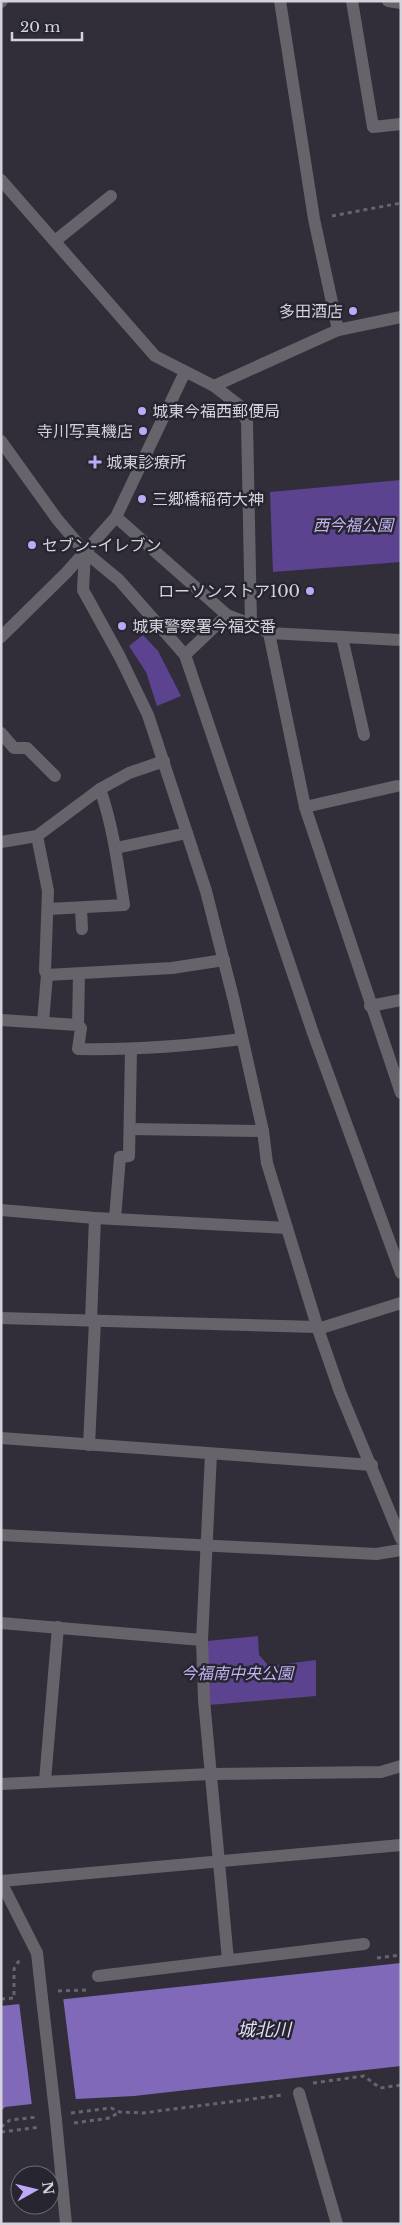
<svg xmlns="http://www.w3.org/2000/svg" width="402" height="2225" font-family="'Libre Baskerville','Noto Sans JP',serif">
<style>
.green{fill:#5c438f}
.water{fill:#8169ba}
.pier{fill:#312e3a}
.lines{fill:none;stroke-linecap:round;stroke-linejoin:round}
.path{stroke:#67646f;stroke-width:3;stroke-dasharray:4 4;stroke-linecap:butt}
.minor{stroke:#66646a;stroke-width:12}
.minor-bridge{stroke:#66646a;stroke-width:12}
.poi-dot{fill:#bda9f5;stroke:#272530;stroke-width:2}
.labels{text-anchor:middle;stroke-width:5;stroke-linejoin:round;paint-order:stroke}
.poi-label{font-size:16px;fill:#d4d2da;stroke:#272530;text-anchor:start}
.park-label{font-size:16px;font-style:italic;fill:#c3b3f3;stroke:#272530}
.water-label{font-size:18px;font-style:italic;fill:#e4dff5;stroke:#272530}
</style>
<rect width="100%" height="100%" fill="#312e3a"/>
<g class="green">
<path d="M 401,480 L 400,562 L 273,572 L 270,492 Z"/>
<path d="M 143,635 L 158,651 L 181,696 L 157,706 L 146,672 L 129,646 Z"/>
<path d="M 258,1636 L 259,1655 L 269,1666 L 316,1660 L 316,1696 L 209,1705 L 207,1641 Z"/>
</g>
<path class="water" d="M 401,1963 L 401,2066 L 134,2096 L 76,2099 L 5,2107 L 1,2111 L 1,2006 Z"/>
<path class="pier" d="M 63,1997 L 76,2101 L 32,2106 L 19,2002 Z"/>
<g class="lines">
<g class="path">
<path d="M 332,216 L 401,203"/>
<path d="M 377,1958 L 401,1955"/>
<path d="M 58,1991 L 87,1990"/>
<path d="M 1,1999 L 14,1998 L 14,1969 L 20,1959"/>
<path d="M 313,2083 L 364,2076 L 380,2088 L 401,2085"/>
<path d="M 71,2113 L 111,2108 L 120,2112 L 143,2113 L 283,2095"/>
<path d="M 74,2123 L 110,2118 L 119,2112"/>
<path d="M 1,2127 L 10,2120 L 38,2117"/>
<path d="M 1,2132 L 40,2127"/>
</g>
<g class="minor">
<path d="M 280,1 L 314,219 L 338,330"/>
<path d="M 352,1 L 373,127 L 401,124"/>
<path d="M 388,1 L 401,3"/>
<path d="M 1,2 L 2,1"/>
<path d="M 1,180 L 155,356 L 214,386 L 240,406 L 247,422 L 251,624 L 269,633 L 401,640"/>
<path d="M 55,241 L 111,196"/>
<path d="M 214,386 L 338,330 L 401,317"/>
<path d="M 1,441 L 57,519 L 85,552 L 119,580 L 185,655 L 313,1033 L 401,1273"/>
<path d="M 116,517 L 227,615"/>
<path d="M 85,552 L 83,590 L 120,657 L 148,715 L 206,891 L 234,1001 L 263,1131 L 267,1163 L 318,1329 L 340,1392 L 401,1539"/>
<path d="M 269,633 L 305,807 L 401,1093"/>
<path d="M 1,637 L 66,573 L 116,517 L 185,372"/>
<path d="M 342,637 L 364,735"/>
<path d="M 185,655 L 227,615 L 251,624"/>
<path d="M 1,733 L 14,748 L 27,748 L 55,776"/>
<path d="M 305,807 L 397,786"/>
<path d="M 37,836 L 48,891 L 45,971 L 47,975 L 43,1022"/>
<path d="M 1,842 L 37,836 L 100,789 L 129,773 L 164,761"/>
<path d="M 116,848 L 187,833"/>
<path d="M 81,908 L 82,929"/>
<path d="M 48,909 L 124,905 C 118,865 113,826 100,789"/>
<path d="M 47,975 L 172,968 L 224,960"/>
<path d="M 370,1006 L 401,1000"/>
<path d="M 1,1020 L 78,1025 L 81,1028 L 78,1049 C 133,1050 187,1046 242,1039"/>
<path d="M 78,1025 L 79,974"/>
<path d="M 130,1129 L 263,1131"/>
<path d="M 1,1210 L 95,1218 L 287,1228"/>
<path d="M 115,1218 L 120,1157 L 129,1156 L 131,1050"/>
<path d="M 1,1318 L 317,1327"/>
<path d="M 91,1321 L 95,1218"/>
<path d="M 318,1329 L 401,1303"/>
<path d="M 1,1438 L 372,1465"/>
<path d="M 89,1445 L 95,1321"/>
<path d="M 211,1454 L 202,1640 L 204,1700 L 228,1960"/>
<path d="M 1,1535 L 376,1554 L 401,1550"/>
<path d="M 1,1623 L 202,1640"/>
<path d="M 45,1781 L 58,1627"/>
<path d="M 1,1784 L 211,1774 L 381,1772 L 401,1766"/>
<path d="M 1,1881 L 401,1845"/>
<path d="M 1,1882 L 37,1953 L 42,1998"/>
<path d="M 98,1976 L 364,1944"/>
<path d="M 299,2093 L 337,2224"/>
<path d="M 56,2120 L 66,2224"/>
</g>
<path class="minor-bridge" d="M 42,1998 L 56,2120"/>
</g>
<g class="poi-dot">
<circle cx="353" cy="311" r="5"/>
<circle cx="142" cy="411" r="5"/>
<circle cx="143" cy="431" r="5"/>
<path d="M92.5 454.5h5v5h5v5h-5v5h-5v-5h-5v-5h5z"/>
<circle cx="142" cy="499" r="5"/>
<circle cx="32" cy="545" r="5"/>
<circle cx="310" cy="591" r="5"/>
<circle cx="122" cy="626" r="5"/>
</g>
<g class="labels">
<g class="poi-label">
<text x="343" y="317" text-anchor="end">多田酒店</text>
<text x="152" y="417">城東今福西郵便局</text>
<text x="133" y="437" text-anchor="end">寺川写真機店</text>
<text x="106" y="468">城東診療所</text>
<text x="152" y="505">三郷橋稲荷大神</text>
<text x="42" y="551">セブン-イレブン</text>
<text x="300" y="597" text-anchor="end">ローソンストア100</text>
<text x="132" y="632">城東警察署今福交番</text>
</g>
<g class="park-label">
<text x="353" y="531">西今福公園</text>
<text x="237" y="1679">今福南中央公園</text>
</g>
<g class="water-label">
<text x="264" y="2036">城北川</text>
</g>
</g>
<rect width="402" height="2225" fill="none" stroke="#d4d2da" stroke-width="5"/>
<g transform="translate(35 2190) rotate(82)"><circle r="24" fill="#272530" stroke="#6c6a74"/>
<path d="M0-4L9 19L0 12L-9 19Z" fill="#bda9f5"/>
<text y="-8" font-size="14" font-weight="bold" text-anchor="middle" fill="#d4d2da">N</text>
</g>
<path d="M12 32v8h70v-8" fill="none" stroke="#d4d2da" stroke-width="2.5"/>
<text x="20" y="32" font-size="15" fill="#d4d2da" stroke="#272530" stroke-width="4" paint-order="stroke">20 m</text>
</svg>
